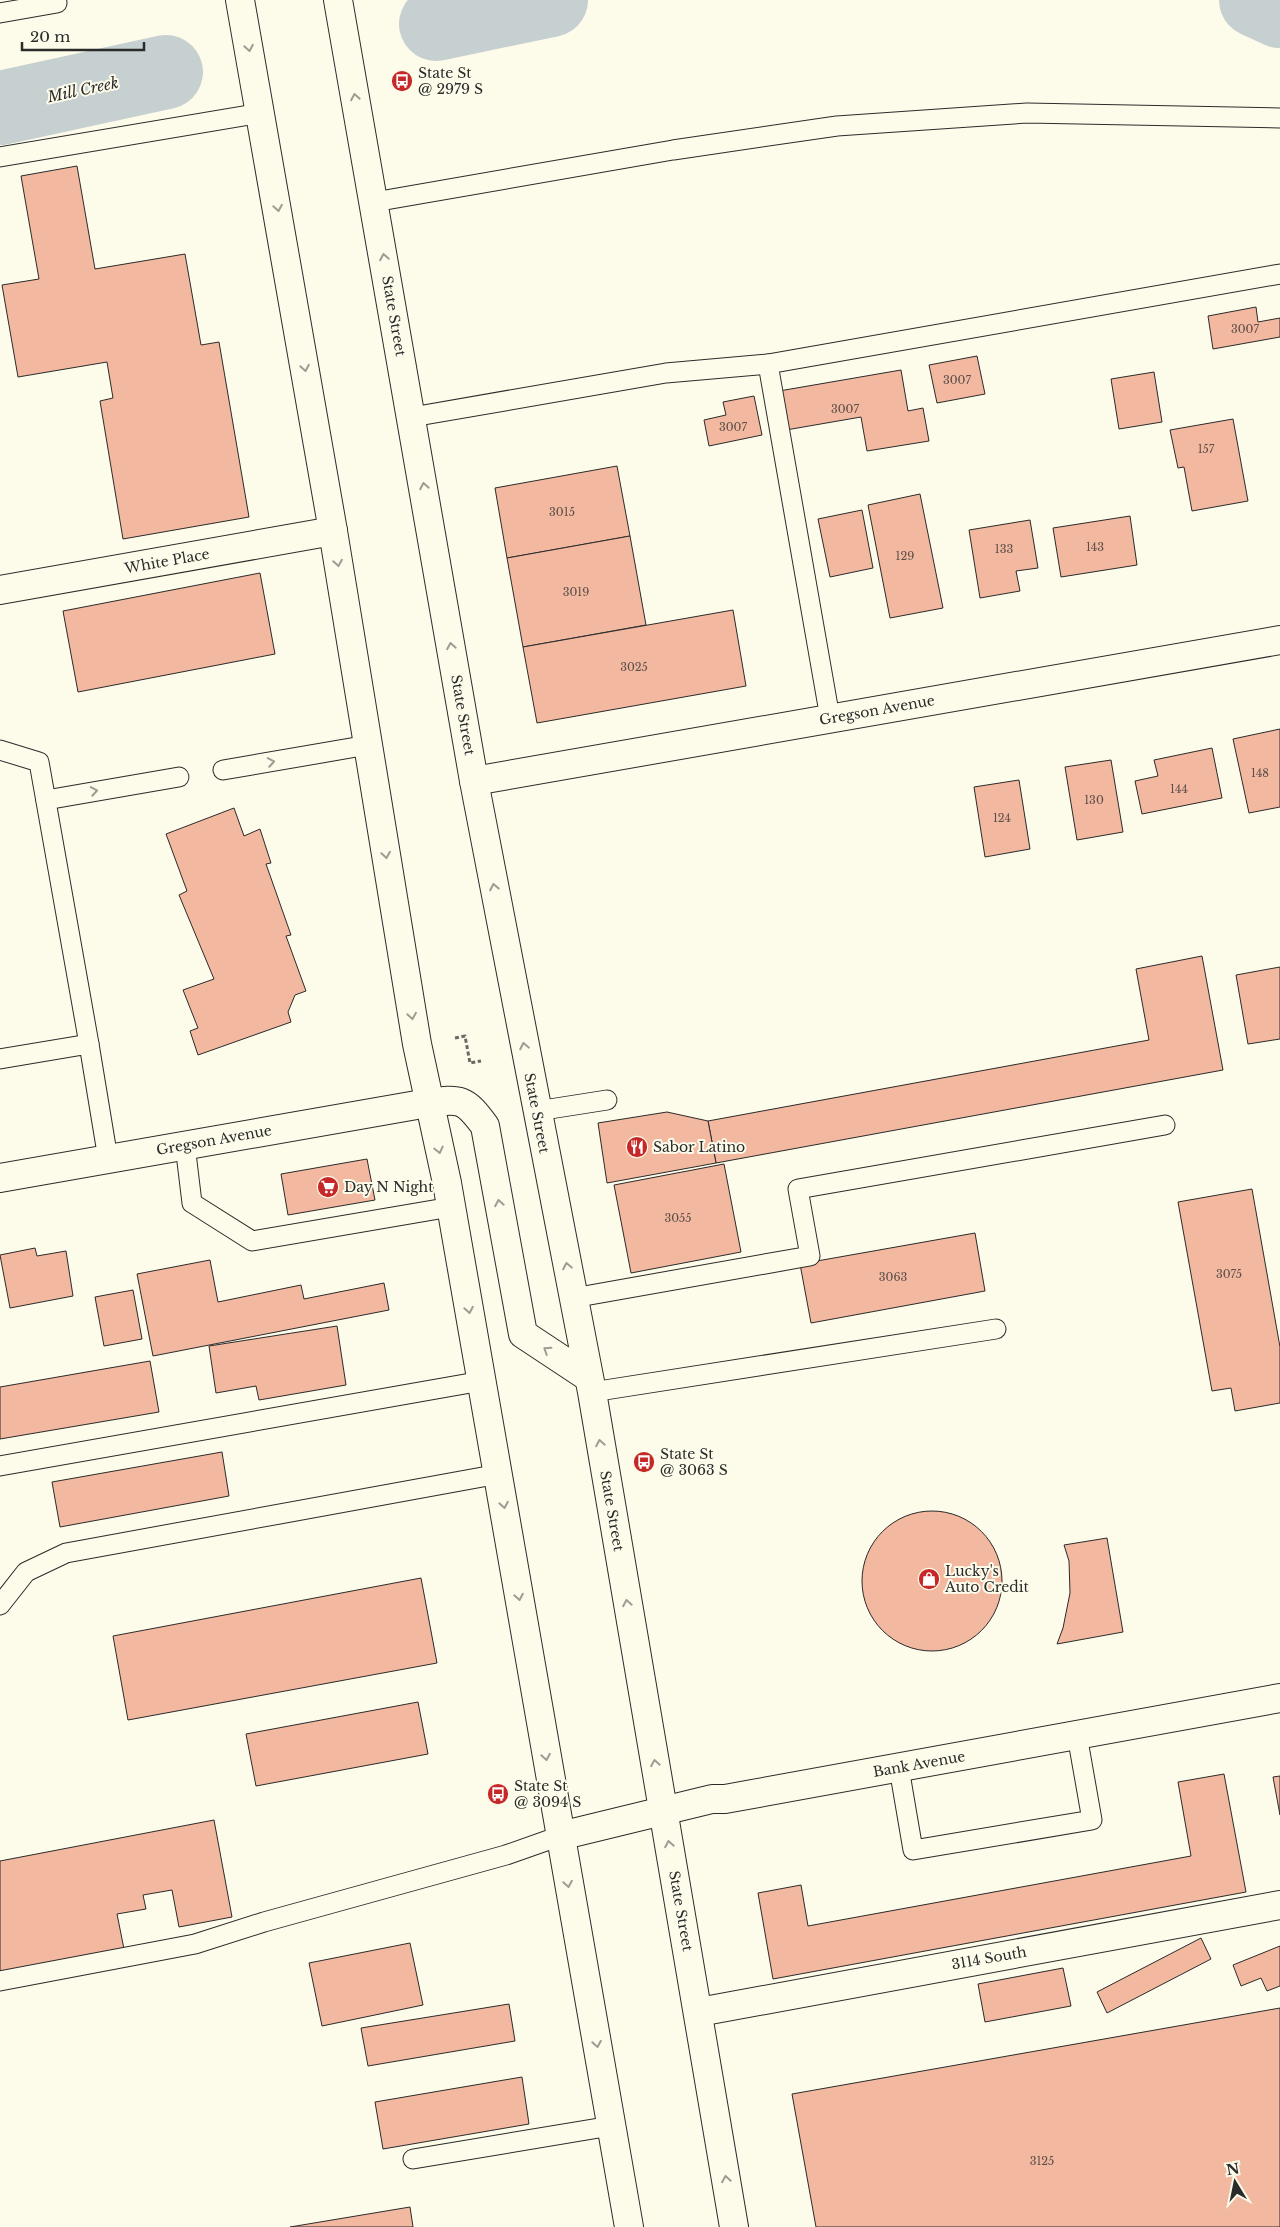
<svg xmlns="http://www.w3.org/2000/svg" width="1280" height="2227" font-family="'Libre Baskerville',serif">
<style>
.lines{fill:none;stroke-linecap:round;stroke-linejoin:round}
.river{stroke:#c7d0d0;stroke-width:74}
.building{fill:#f2b8a0;stroke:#2b2b2b}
.lane-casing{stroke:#2b2b2b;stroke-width:21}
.street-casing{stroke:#2b2b2b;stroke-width:30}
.primary-casing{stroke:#2b2b2b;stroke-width:30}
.path{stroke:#6a6964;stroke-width:3;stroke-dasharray:4 2.5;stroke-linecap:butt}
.lane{stroke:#fdfbea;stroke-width:19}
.street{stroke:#fdfbea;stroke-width:28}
.primary{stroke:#fdfbea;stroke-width:28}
.oneway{stroke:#9e9d94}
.labels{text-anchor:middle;stroke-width:4;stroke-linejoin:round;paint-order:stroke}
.number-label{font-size:11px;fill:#5d4e48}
.poi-label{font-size:14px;fill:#2b2b2b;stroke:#fdfbea;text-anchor:start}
.street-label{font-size:14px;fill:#2b2b2b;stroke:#fdfbea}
.water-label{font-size:15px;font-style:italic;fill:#2b2b2b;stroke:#fdfbea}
</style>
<rect width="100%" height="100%" fill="#fdfbea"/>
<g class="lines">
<g class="river">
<path d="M 1256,0 L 1280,11"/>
<path d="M 436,24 L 551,0"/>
<path d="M 0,108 L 166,72"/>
</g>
</g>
<g class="building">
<path d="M 77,166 L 95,269 L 185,254 L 201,345 L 219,342 L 249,517 L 123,539 L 100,401 L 113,398 L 107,362 L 18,377 L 2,285 L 39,279 L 21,176 Z"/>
<path d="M 1256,307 L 1258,322 L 1280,318 L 1280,337 L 1213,349 L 1208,316 Z"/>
<path d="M 977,356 L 985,394 L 937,403 L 929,365 Z"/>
<path d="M 901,370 L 908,411 L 923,408 L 929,441 L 867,451 L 861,417 L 786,430 L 779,391 Z"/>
<path d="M 1154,372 L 1162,422 L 1119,429 L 1111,379 Z"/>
<path d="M 754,396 L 762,435 L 709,446 L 704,420 L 726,415 L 723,402 Z"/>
<path d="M 1233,419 L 1248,501 L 1192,511 L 1184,467 L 1178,468 L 1170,430 Z"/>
<path d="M 617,466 L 630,536 L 507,558 L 495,488 Z"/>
<path d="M 920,494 L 943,608 L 890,618 L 868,505 Z"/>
<path d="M 862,510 L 873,568 L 830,577 L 818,519 Z"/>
<path d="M 1130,516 L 1137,565 L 1061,577 L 1053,528 Z"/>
<path d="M 1030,520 L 1038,568 L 1016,571 L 1020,591 L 980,598 L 969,530 Z"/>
<path d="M 630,536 L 646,625 L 523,647 L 507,558 Z"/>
<path d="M 260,573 L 275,654 L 78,692 L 63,611 Z"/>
<path d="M 733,610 L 746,686 L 537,723 L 523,647 Z"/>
<path d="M 1280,729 L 1280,807 L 1249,813 L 1233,739 Z"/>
<path d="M 1212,748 L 1222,798 L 1142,814 L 1135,781 L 1158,776 L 1154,760 Z"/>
<path d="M 1111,760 L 1123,832 L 1077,840 L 1065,767 Z"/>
<path d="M 1019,780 L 1030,849 L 985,857 L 974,787 Z"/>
<path d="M 234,808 L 244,836 L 260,829 L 271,863 L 266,864 L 291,935 L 286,936 L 306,991 L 295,995 L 288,1012 L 291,1022 L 198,1055 L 190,1031 L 198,1028 L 183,990 L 214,979 L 179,895 L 187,891 L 166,834 Z"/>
<path d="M 1202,956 L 1223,1070 L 716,1163 L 708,1121 L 1149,1040 L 1136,969 Z"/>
<path d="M 1280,967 L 1280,1039 L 1248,1044 L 1236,975 Z"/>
<path d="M 667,1112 L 708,1121 L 716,1163 L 607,1183 L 598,1123 Z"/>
<path d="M 367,1159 L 375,1200 L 288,1215 L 281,1174 Z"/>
<path d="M 724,1164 L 741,1252 L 631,1273 L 614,1185 Z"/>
<path d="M 1252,1189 L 1280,1347 L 1280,1403 L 1235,1411 L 1231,1388 L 1212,1391 L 1178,1202 Z"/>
<path d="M 975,1233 L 985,1291 L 811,1323 L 800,1264 Z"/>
<path d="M 35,1248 L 37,1256 L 66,1251 L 73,1296 L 10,1308 L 0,1255 Z"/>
<path d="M 210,1260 L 218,1302 L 301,1285 L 304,1299 L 384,1283 L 389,1310 L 153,1356 L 137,1274 Z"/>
<path d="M 133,1290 L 142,1339 L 104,1346 L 95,1297 Z"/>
<path d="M 337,1326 L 346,1385 L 259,1400 L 256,1386 L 216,1393 L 209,1346 Z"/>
<path d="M 150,1361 L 159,1412 L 0,1439 L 0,1387 Z"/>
<path d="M 222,1452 L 229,1496 L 60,1527 L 52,1482 Z"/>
<circle cx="932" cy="1581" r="70"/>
<path d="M 1107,1538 L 1123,1632 L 1057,1644 L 1063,1628 L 1070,1593 L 1069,1561 L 1064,1545 Z"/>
<path d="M 421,1578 L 437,1663 L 128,1720 L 113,1636 Z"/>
<path d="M 418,1702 L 428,1754 L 256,1786 L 246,1734 Z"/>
<path d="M 1224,1774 L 1246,1892 L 773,1979 L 758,1893 L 801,1885 L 808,1926 L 1191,1856 L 1178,1782 Z"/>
<path d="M 1280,1776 L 1280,1815 L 1273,1777 Z"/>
<path d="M 214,1820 L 232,1917 L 179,1927 L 172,1890 L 143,1895 L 146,1909 L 117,1914 L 124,1949 L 0,1973 L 0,1861 Z"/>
<path d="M 1201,1938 L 1211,1959 L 1107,2013 L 1097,1992 Z"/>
<path d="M 410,1943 L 423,2005 L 322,2026 L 309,1963 Z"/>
<path d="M 1280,1946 L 1280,1986 L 1267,1991 L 1261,1978 L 1241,1986 L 1233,1965 Z"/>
<path d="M 1063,1968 L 1071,2006 L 985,2022 L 978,1984 Z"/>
<path d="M 509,2004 L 515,2041 L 368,2066 L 361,2028 Z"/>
<path d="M 1280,2008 L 1280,2227 L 816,2227 L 792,2094 Z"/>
<path d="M 522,2077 L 529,2124 L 383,2149 L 375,2102 Z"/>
<path d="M 410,2207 L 413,2227 L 290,2227 Z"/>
</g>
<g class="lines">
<g class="lane-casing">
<g id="lane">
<path d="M 0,13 L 57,3"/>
<path d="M 0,157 L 261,113"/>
<path d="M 374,202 L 673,150 L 837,126 L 1027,113 L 1280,118"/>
<path d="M 768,364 L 830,718"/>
<path d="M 412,417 L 666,373 L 768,364 L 1280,274"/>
<path d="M 0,750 L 39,762 L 89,1044"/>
<path d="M 223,770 L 368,745"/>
<path d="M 46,800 L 179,777"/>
<path d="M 0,1059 L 89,1044 L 108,1159"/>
<path d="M 537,1111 L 607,1100"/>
<path d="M 185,1145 L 192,1203 L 252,1241 L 451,1207"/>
<path d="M 573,1298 L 810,1256 L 798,1189 L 1165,1125"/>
<path d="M 592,1392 L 996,1329"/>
<path d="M 0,1466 L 482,1381"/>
<path d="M 0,1605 L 26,1572 L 66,1553 L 499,1474"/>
<path d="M 899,1768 L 913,1850 L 1092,1820 L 1077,1735"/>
<path d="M 0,1981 L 195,1944 L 264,1922 L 506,1855 L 560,1836"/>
<path d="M 413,2159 L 611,2126"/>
</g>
</g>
<g class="street-casing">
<g id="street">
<path d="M 0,590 L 333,531"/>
<path d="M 474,781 L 1280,640"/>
<path d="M 0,1178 L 428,1103"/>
<path d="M 560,1836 L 712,1799 L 725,1799 L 1280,1698"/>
<path d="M 699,2012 L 1280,1905"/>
</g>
</g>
<g class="primary-casing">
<g id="primary">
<path d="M 240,0 L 333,531 L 417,1044 L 447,1183 L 629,2227"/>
<path d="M 338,0 L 474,781 L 592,1392 L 734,2227"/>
<path d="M 428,1103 C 461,1098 465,1099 485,1126 L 523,1334 L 588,1377"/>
</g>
</g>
<path class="path" d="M 455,1038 L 465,1036 L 470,1063 L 481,1061"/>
<use href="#lane" class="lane"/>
<use href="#street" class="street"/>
<use href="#primary" class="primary"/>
</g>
<defs><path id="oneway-chevron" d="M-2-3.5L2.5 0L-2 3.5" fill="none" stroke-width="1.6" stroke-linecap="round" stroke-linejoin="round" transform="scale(1.25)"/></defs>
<g class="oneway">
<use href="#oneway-chevron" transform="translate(249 48) rotate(80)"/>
<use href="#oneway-chevron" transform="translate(355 97) rotate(-100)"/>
<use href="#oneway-chevron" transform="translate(278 208) rotate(80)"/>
<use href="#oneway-chevron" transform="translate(384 257) rotate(-100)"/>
<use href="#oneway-chevron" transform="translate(305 368) rotate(80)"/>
<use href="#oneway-chevron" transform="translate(424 486) rotate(-100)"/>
<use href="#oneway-chevron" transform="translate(338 563) rotate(81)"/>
<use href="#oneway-chevron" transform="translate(451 646) rotate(-100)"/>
<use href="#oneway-chevron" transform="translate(271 762) rotate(-10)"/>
<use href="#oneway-chevron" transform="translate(94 791) rotate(-10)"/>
<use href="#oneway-chevron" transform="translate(386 855) rotate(81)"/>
<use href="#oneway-chevron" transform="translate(494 887) rotate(-101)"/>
<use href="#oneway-chevron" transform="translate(412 1016) rotate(81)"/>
<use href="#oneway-chevron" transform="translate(524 1046) rotate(-101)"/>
<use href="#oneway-chevron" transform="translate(439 1150) rotate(77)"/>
<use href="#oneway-chevron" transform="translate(499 1203) rotate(-100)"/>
<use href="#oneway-chevron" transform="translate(567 1266) rotate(-101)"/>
<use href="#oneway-chevron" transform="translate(469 1310) rotate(80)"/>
<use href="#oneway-chevron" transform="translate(547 1350) rotate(-147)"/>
<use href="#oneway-chevron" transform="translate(600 1443) rotate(-100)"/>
<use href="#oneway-chevron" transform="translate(504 1505) rotate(80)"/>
<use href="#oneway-chevron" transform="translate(519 1597) rotate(80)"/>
<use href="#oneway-chevron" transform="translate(627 1603) rotate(-100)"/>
<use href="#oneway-chevron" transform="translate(546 1757) rotate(80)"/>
<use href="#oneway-chevron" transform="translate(655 1763) rotate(-100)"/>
<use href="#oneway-chevron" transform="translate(669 1844) rotate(-100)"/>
<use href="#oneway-chevron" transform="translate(568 1884) rotate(80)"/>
<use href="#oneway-chevron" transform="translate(597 2044) rotate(80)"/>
<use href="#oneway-chevron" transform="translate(726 2179) rotate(-99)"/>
</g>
<defs>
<g id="bus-disc" transform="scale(1.125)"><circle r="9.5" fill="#c62828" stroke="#fdfbea"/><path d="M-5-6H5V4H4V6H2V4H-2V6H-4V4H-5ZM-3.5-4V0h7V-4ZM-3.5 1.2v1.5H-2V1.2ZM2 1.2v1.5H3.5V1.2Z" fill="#fff"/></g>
<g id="restaurant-disc" transform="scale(1.125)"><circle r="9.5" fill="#c62828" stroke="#fdfbea"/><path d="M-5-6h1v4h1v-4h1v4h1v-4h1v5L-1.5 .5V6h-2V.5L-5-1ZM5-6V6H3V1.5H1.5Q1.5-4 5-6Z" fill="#fff"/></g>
<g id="supermarket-disc" transform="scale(1.125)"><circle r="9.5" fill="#c62828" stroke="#fdfbea"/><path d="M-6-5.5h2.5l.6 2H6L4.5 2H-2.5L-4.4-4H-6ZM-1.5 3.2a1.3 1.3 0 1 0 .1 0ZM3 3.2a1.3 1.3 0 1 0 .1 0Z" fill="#fff"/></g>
<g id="shop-disc" transform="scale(1.125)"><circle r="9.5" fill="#c62828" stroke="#fdfbea"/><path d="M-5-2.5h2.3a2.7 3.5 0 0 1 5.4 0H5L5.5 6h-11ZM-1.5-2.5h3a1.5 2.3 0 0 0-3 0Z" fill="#fff"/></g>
</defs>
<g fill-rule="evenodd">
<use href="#bus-disc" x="402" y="81"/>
<use href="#restaurant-disc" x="637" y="1147"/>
<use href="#supermarket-disc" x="328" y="1187"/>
<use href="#bus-disc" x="644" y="1462"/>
<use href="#shop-disc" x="929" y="1579"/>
<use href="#bus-disc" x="498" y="1794"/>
</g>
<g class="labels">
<g class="number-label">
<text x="1245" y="333">3007</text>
<text x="957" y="384">3007</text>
<text x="845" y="413">3007</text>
<text x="733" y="431">3007</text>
<text x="1206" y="453">157</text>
<text x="562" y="516">3015</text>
<text x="1095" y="551">143</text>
<text x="1004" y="553">133</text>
<text x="905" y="560">129</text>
<text x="576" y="596">3019</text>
<text x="634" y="671">3025</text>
<text x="1260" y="777">148</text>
<text x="1179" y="793">144</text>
<text x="1094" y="804">130</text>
<text x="1002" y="822">124</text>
<text x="678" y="1222">3055</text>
<text x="1229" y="1278">3075</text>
<text x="893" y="1281">3063</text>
<text x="1042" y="2165">3125</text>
</g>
<g class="poi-label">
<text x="418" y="78">State St<tspan x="418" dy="16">@ 2979 S</tspan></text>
<text x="653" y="1152">Sabor Latino</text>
<text x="344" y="1192">Day N Night</text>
<text x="660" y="1459">State St<tspan x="660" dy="16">@ 3063 S</tspan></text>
<text x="945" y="1576">Lucky's<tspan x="945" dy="16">Auto Credit</tspan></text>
<text x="514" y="1791">State St<tspan x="514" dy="16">@ 3094 S</tspan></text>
</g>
<g class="street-label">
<text transform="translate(394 316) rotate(80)" y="5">State Street</text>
<text transform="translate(167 561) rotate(-10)" y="5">White Place</text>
<text transform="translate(877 710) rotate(-10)" y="5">Gregson Avenue</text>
<text transform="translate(463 715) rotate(80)" y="5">State Street</text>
<text transform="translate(537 1113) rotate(79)" y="5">State Street</text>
<text transform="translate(214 1140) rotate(-10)" y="5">Gregson Avenue</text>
<text transform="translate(612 1511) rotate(80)" y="5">State Street</text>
<text transform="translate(919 1764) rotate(-10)" y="5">Bank Avenue</text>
<text transform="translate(681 1911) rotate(80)" y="5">State Street</text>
<text transform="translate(989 1958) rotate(-10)" y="5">3114 South</text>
</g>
<g class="water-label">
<text transform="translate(83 90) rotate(-12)" y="5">Mill Creek</text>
</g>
</g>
<g transform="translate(1235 2182) rotate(350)" stroke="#fdfbea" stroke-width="4" paint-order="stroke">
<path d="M0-4L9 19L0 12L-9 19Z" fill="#2b2b2b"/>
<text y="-8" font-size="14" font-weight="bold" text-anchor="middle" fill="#2b2b2b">N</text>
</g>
<path d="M22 42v8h122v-8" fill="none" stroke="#2b2b2b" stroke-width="2.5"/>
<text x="30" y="42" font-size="15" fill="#2b2b2b" stroke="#fdfbea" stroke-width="4" paint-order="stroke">20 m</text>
</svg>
